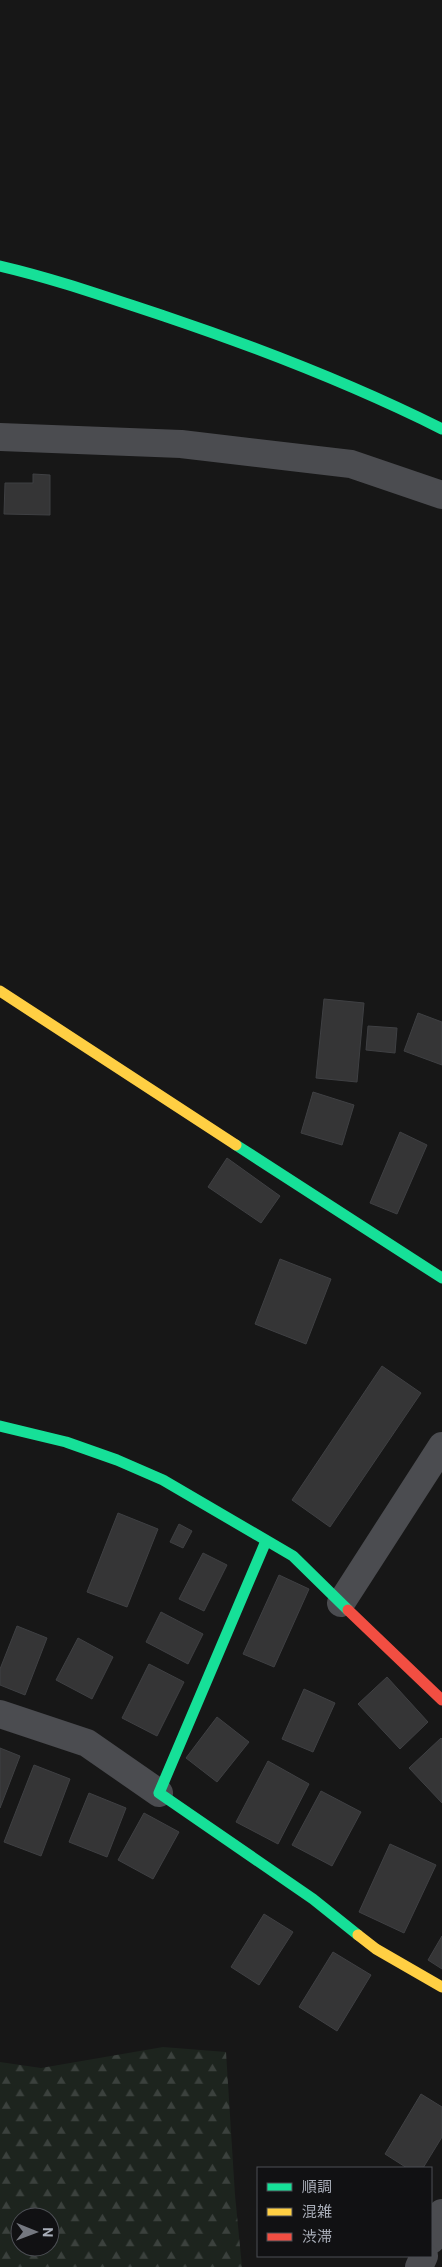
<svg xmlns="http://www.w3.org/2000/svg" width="442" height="2267" font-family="Roboto,'Noto Sans JP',sans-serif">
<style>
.forest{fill:url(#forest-firs);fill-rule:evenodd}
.building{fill:#353536;stroke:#3f4043}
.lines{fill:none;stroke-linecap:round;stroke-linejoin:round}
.street{stroke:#4b4c50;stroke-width:28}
.fast{stroke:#16e098;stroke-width:11}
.slow{stroke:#ffcf43;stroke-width:11}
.jam{stroke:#f24e42;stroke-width:11}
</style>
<defs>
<pattern id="forest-firs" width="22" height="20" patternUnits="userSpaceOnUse" patternTransform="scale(1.25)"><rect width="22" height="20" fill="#1d241e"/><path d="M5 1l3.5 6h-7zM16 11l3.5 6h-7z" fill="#3b413d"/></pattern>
</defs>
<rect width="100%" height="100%" fill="#171717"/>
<path class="forest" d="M 163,2047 L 226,2052 L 235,2195 L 242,2267 L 0,2267 L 0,2062 L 41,2068 ZM 20,2217 L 50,2217 L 50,2247 L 20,2247 Z"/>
<g class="building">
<path d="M 33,474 L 50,475 L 50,515 L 4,514 L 5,483 L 33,483 Z"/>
<path d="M 324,999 L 364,1003 L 357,1082 L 316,1078 Z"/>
<path d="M 418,1013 L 442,1022 L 442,1065 L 404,1051 Z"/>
<path d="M 368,1026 L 397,1028 L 395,1053 L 366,1050 Z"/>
<path d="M 313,1092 L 354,1105 L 342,1145 L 301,1133 Z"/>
<path d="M 400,1132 L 427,1145 L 397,1214 L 370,1203 Z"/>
<path d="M 227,1158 L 280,1196 L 261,1223 L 208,1187 Z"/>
<path d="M 280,1259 L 331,1279 L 306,1344 L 255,1324 Z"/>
<path d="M 382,1366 L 421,1393 L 330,1527 L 292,1500 Z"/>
<path d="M 118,1513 L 158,1529 L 127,1607 L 87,1592 Z"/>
<path d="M 179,1524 L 192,1531 L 183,1548 L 170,1542 Z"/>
<path d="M 203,1553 L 227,1565 L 204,1611 L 179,1599 Z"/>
<path d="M 279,1575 L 309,1589 L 274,1667 L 243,1654 Z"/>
<path d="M 161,1612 L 203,1634 L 188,1664 L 146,1642 Z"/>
<path d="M 17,1626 L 47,1638 L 25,1695 L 0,1685 L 0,1669 Z"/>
<path d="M 78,1638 L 113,1657 L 92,1699 L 56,1680 Z"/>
<path d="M 149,1664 L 184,1682 L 157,1736 L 122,1718 Z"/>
<path d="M 387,1677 L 428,1722 L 400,1749 L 358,1704 Z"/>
<path d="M 304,1689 L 335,1703 L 313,1752 L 282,1739 Z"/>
<path d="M 217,1717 L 249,1742 L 217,1782 L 186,1758 Z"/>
<path d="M 441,1738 L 442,1739 L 442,1803 L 409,1768 Z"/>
<path d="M 0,1748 L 20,1756 L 0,1808 Z"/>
<path d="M 268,1761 L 309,1784 L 278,1844 L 236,1822 Z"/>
<path d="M 34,1765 L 70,1779 L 41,1856 L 4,1842 Z"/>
<path d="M 321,1791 L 361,1812 L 332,1866 L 292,1845 Z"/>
<path d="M 89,1793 L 126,1808 L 107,1857 L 69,1842 Z"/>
<path d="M 144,1813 L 179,1832 L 153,1879 L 118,1860 Z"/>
<path d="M 390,1844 L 436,1865 L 404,1933 L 359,1912 Z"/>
<path d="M 264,1914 L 293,1932 L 259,1985 L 231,1967 Z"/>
<path d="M 442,1936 L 442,1969 L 428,1960 Z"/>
<path d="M 333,1952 L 371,1975 L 337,2031 L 299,2007 Z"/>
<path d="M 421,2094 L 442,2107 L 442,2137 L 423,2168 L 407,2168 L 385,2154 Z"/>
</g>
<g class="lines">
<g class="street">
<path d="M 0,437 L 181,444 L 351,464 L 442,495"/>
<path d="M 341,1603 L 442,1446"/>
<path d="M 0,1714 L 87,1743 L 159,1793"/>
<path d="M 431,2240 L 442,2213"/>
<path d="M 419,2267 L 424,2256"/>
</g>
<g class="fast">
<path d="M 0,266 C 56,279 109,298 164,316 C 259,348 352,384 442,429"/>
<path d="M 236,1145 L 442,1278"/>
<path d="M 0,1426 L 66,1442 L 117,1460 L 163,1480 L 293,1556 L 348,1610"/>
<path d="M 266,1541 L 159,1793 L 313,1899 L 358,1935"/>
</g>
<g class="slow">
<path d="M 0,991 L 236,1145"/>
<path d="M 358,1935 L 376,1949 L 442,1987"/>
</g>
<path class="jam" d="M 348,1610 L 442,1700"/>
</g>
<rect x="257" y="2167" width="175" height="90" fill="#111113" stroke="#4d4f55"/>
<rect x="267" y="2183" width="25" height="8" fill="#16e098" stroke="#4d4f55"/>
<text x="302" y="2192" font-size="15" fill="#a8adb8">順調</text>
<rect x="267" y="2208" width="25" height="8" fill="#ffcf43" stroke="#4d4f55"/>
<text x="302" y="2217" font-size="15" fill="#a8adb8">混雑</text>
<rect x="267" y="2233" width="25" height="8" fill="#f24e42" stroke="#4d4f55"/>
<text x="302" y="2242" font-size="15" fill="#a8adb8">渋滞</text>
<g transform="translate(35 2232) rotate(91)"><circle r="24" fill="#111113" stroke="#4d4f55"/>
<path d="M0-4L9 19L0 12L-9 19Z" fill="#757880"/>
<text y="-8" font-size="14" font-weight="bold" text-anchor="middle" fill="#a8adb8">N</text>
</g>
</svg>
